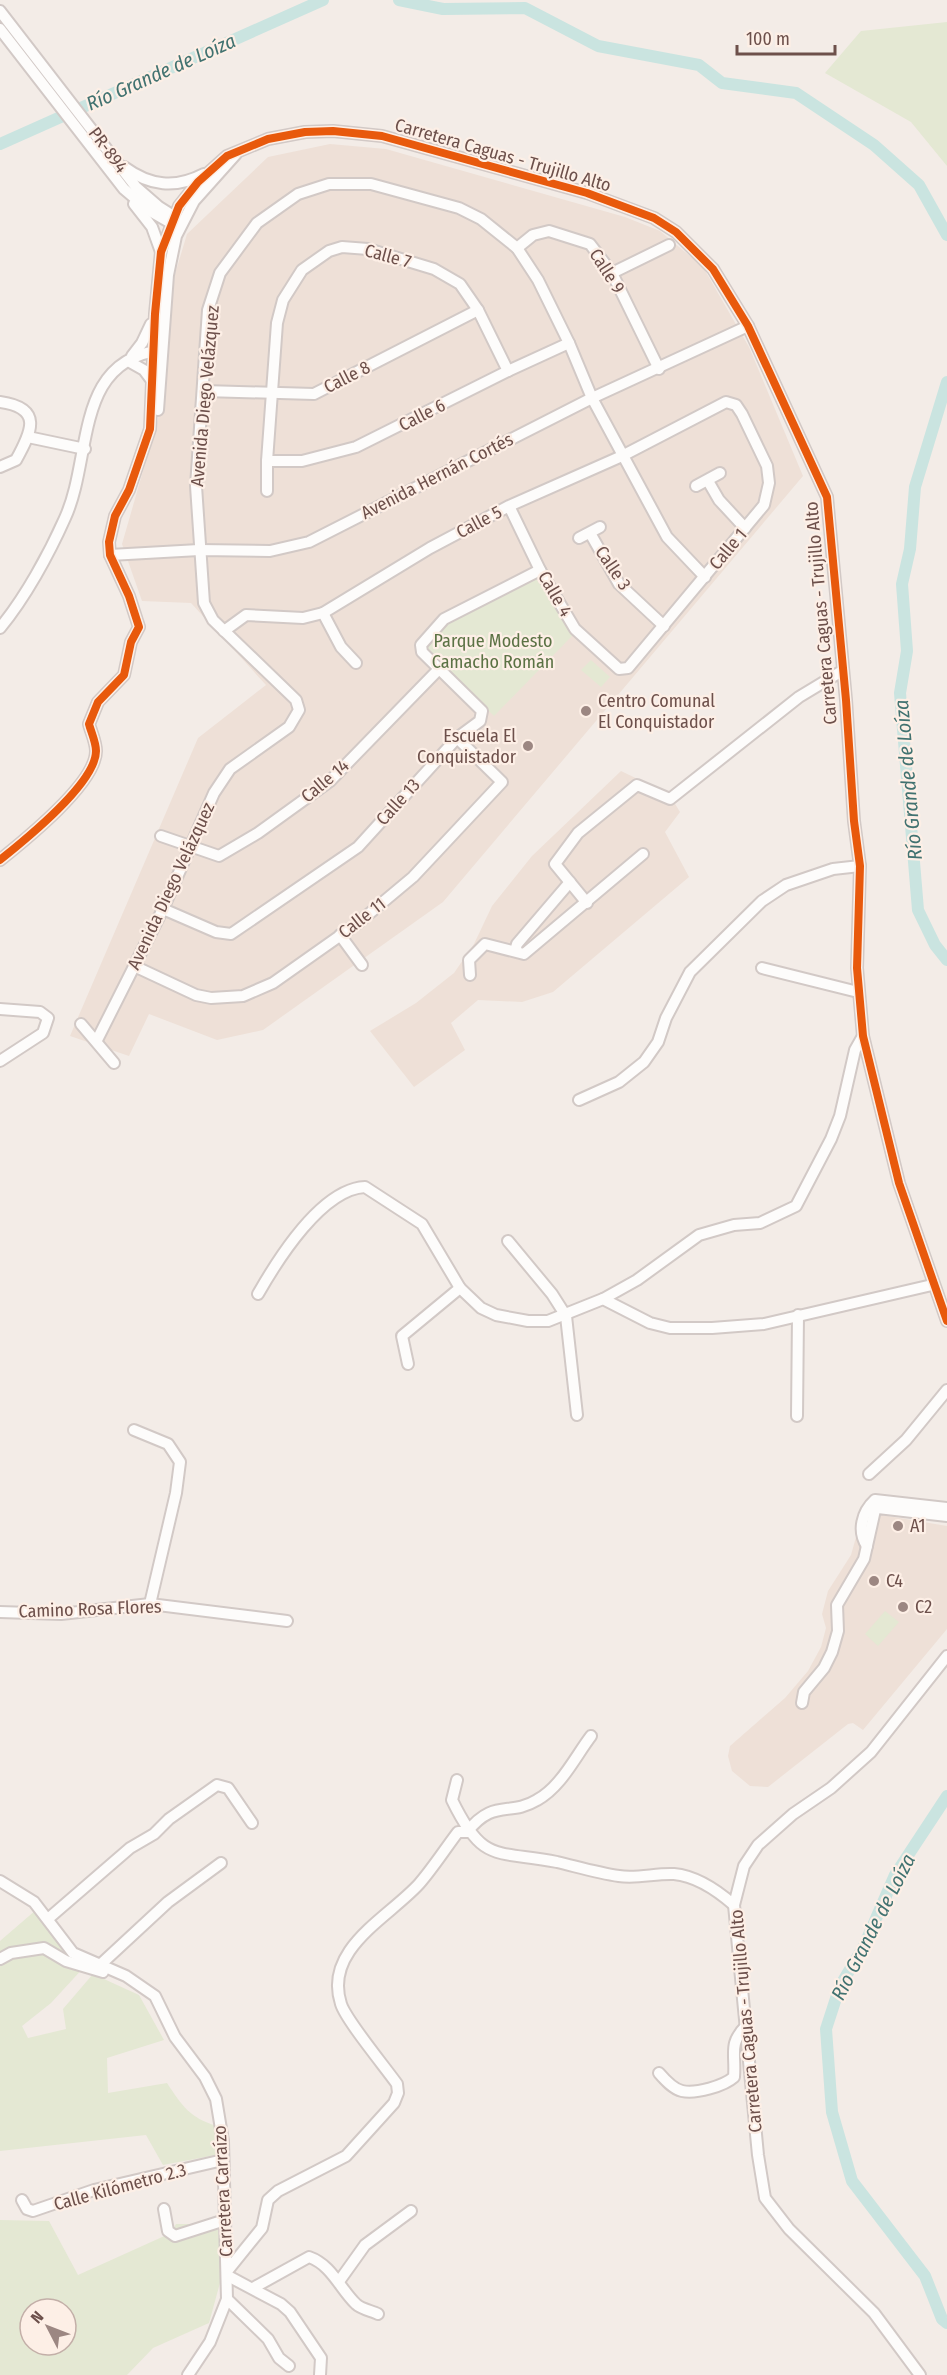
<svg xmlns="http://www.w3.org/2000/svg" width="947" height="2375" font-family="'Fira Sans Condensed',sans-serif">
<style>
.residential{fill:#eee0d7}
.green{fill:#e4e8d3;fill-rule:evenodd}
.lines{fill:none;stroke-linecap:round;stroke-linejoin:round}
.river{stroke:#cae4e0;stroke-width:12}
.minor-casing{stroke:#d2c9c6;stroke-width:14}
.minor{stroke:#fdfcfb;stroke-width:10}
.cycleway-casing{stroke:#fdefe6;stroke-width:11}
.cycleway{stroke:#e8590c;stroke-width:8}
.poi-dot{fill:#9c8782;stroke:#fdefe6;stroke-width:2}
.labels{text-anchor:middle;stroke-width:4.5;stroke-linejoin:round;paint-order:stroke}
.street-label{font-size:18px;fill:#6d504b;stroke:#fdefe6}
.park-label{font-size:18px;fill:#5b7244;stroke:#fdefe6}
.poi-label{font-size:18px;fill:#6d504b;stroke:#fdefe6;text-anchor:start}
.water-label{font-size:20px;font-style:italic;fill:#417270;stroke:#fdefe6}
</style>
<rect width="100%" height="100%" fill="#f3ece7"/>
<g class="residential">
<path d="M 330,144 L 386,149 L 625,217 L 660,231 L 703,267 L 749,347 L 803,476 L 443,902 L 263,1030 L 217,1040 L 149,1014 L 129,1056 L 70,1036 L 198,738 L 266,685 L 191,603 L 142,601 L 122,544 L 158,419 L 175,274 L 187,234 L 268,157 Z"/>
<path d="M 621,771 L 669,794 L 680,812 L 665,832 L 689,877 L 553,992 L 522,1002 L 478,1000 L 451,1023 L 465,1050 L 414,1087 L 370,1031 L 416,1003 L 454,973 L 474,944 L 492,906 L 532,856 Z"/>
<path d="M 882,1515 L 947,1526 L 947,1629 L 863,1730 L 853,1723 L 848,1724 L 768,1787 L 750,1786 L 732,1771 L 728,1756 L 730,1746 L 785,1698 L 808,1671 L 821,1647 L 826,1628 L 822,1614 L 828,1591 L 851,1555 L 858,1530 Z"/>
</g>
<g class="green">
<path d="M 947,22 L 947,166 L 911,122 L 825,73 L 861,31 Z"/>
<path d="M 535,577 L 573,635 L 494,716 L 426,648 L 446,625 Z"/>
<path d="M 591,660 L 610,677 L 601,687 L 581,670 Z"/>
<path d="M 885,1611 L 899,1622 L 878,1646 L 865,1634 Z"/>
<path d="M 36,1910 L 65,1954 L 85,1966 L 51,2003 L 22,2026 L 28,2038 L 66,2029 L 63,2009 L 93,1974 L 139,1995 L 164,2040 L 107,2058 L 108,2093 L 167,2083 C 182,2106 190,2118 217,2126 L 221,2154 L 163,2165 L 146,2135 L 0,2151 L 0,1941 Z"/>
<path d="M 0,2220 L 49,2221 L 78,2275 L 171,2233 L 176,2224 L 202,2224 L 218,2230 L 223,2272 L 209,2323 L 153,2348 L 127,2375 L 0,2375 ZM 30,2309 L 66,2309 L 66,2345 L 30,2345 Z"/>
</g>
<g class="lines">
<g class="river">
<path d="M 399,0 L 443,9 L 525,8 L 598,46 L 699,65 L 722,83 L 796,93 L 874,145 L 919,185 L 947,235"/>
<path d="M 0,144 L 323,0"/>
<path d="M 947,382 L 915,487 L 910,549 L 902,584 L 907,651 L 900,693 L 918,910 L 935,945 L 947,960"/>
<path d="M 947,1796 L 895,1875 L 864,1946 L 840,1986 L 826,2029 L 832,2112 L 852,2181 L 925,2276 L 942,2319 L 947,2323"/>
</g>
<g class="minor-casing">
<g id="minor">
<path d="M 0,11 L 136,187 L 159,207 L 178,219"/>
<path d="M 0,29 L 124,189 L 150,211 L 176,226"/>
<path d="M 124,167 C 150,186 175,189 204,174"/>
<path d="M 134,204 L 152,227 L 161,252"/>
<path d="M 517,248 L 533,235 L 549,231 L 590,244 L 612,273 L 659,369"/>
<path d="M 612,273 L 669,245"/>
<path d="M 132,356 L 142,343 L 151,324"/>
<path d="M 128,361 L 144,370 L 153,382"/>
<path d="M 204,391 L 314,394 L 478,310"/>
<path d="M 0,402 C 43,408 32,431 16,460 L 0,467"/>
<path d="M 158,410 L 168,275 L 176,236 L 194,201 L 236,154"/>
<path d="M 28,437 L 85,449"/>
<path d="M 267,461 L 302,461 L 356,447 L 508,371 L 569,343"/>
<path d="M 708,481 L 719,500 L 745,528"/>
<path d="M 696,486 L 720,473"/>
<path d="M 267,491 L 267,461 L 277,323 L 283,300 L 302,270 L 329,251 L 342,247 L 368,249 L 434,269 L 460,284 L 478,310 L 508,371"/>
<path d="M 590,533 L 619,584 L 664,626"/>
<path d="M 579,538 L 600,527"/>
<path d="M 110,555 L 199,550 L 270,551 L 309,542 L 592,398 L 748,326"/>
<path d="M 323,613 L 341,647 L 356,663"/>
<path d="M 0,628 C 25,598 49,554 65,518 C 93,457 73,360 162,350"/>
<path d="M 224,631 L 246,615 L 303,618 L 323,613 L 430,548 L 509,506 L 622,456 L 726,402 L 736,405 L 742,414 L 767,466 L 769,483 L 764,505 L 628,668 L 619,669 L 575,629 L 540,570 L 509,506"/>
<path d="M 161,836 L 219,856 L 258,833 L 330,781 L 439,669"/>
<path d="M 0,860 C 25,840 96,783 96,751 C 96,742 91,732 89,724 L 98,702 L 124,675 L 131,642 L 139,627 L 129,596 L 110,555 L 109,542 L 115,516 L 129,490 L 150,429 L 155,314 L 161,252 L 179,206 L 198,182 L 227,156 L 268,139 L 305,132 L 333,131 L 382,136 L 587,193 L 654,218 L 676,232 L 713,269 L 748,326 L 827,497 L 846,700 L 854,821 L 860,866 L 857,968 L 863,1036 L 899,1183 L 947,1321"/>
<path d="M 587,903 L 555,864 L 578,833 L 637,785 L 670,799 L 799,697 L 842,671"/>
<path d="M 163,909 L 216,932 L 231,934 L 358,847 L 457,738 L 480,721 L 482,711 L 422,652 L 421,645 L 444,619 L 540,570"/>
<path d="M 340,935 L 362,965"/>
<path d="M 515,951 L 517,944 L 570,882"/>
<path d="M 134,966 L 196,995 L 211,998 L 243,996 L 273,983 L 358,923 L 413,877 L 502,782 L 457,738"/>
<path d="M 762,968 L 858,992"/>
<path d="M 470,975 L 469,960 L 485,944 L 524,954 L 643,854"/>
<path d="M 0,1009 L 40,1012 L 48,1018 L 43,1033 L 0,1061"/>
<path d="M 81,1024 L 114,1063"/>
<path d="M 97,1040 L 163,909 L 214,793 L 230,769 L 289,727 L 299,710 L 296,700 L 213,620 L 204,603 L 196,486 L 208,310 L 220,273 L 257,223 L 298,194 L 329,184 L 371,184 L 459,208 L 481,219 L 517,248 L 538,280 L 569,343 L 592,398 L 667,537 L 705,577"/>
<path d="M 579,1100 L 619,1082 L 644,1062 L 658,1042 L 666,1018 L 690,972 L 762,901 L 786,885 L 833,869 L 860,866"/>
<path d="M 508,1241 L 552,1294 L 566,1316 L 577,1415"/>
<path d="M 258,1294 C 278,1259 322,1189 365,1187 L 422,1224 L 460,1288 L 481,1308 L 496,1315 L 528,1321 L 548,1321 L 603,1299 L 650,1323 L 670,1328 L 712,1328 L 764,1324 L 932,1285"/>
<path d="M 603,1299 L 637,1280 L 699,1235 L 734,1225 L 760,1223 L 796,1206 L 831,1139 L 840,1116 L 855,1050 L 863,1036"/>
<path d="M 408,1364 L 402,1336 L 460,1288"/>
<path d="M 797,1416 L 798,1315"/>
<path d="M 134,1430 L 168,1444 L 180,1462 L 176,1493 L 150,1604"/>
<path d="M 869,1474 L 906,1440 L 947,1390"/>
<path d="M 867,1546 C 857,1531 862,1512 875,1500 L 947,1508"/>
<path d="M 0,1612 L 61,1614 L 150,1604 L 287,1621"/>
<path d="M 802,1703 L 804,1692 L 824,1668 L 832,1652 L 838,1631 L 837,1605 L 864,1559 L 875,1510 L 878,1508 L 947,1516"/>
<path d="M 457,1780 L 452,1800 C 483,1864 495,1850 557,1862 C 578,1867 598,1873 619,1876 C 637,1879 656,1873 674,1874 C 696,1876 718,1891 734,1905"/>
<path d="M 467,1832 C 494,1798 509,1817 537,1800 C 561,1787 575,1757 591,1736"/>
<path d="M 0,1881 L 34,1902 L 73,1953 L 126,1976 L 155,1996 L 175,2037 L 205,2077 L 216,2099 L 223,2141 L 227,2299 L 210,2342 L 188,2375"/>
<path d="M 49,1918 L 130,1848 L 154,1834 L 169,1819 L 217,1785 L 228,1788 L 252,1823"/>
<path d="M 0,1959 L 11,1953 L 44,1948 L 66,1961 L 103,1972"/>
<path d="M 100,1965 L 168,1902 L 221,1863"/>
<path d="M 659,2073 C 665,2080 673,2089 682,2091 C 696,2094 724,2086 734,2077 C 736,2054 728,2044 746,2026"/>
<path d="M 22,2200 L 27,2209 L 33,2211 L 94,2190 L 223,2160"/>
<path d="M 164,2209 L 168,2231 L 175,2236 L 225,2220"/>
<path d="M 228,2270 L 262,2228 L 268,2200 L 278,2191 L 346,2156 L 394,2103 L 398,2093 L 397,2084 C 385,2067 346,2020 341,2004 C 323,1949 388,1918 419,1884 C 433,1868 445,1849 458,1832 L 467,1832"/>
<path d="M 228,2276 L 281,2304 L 290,2312 L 321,2358 L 320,2375"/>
<path d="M 340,2280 L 365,2245 L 411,2211"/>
<path d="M 253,2288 L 309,2257 C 332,2265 340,2289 356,2304 C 361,2309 372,2311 378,2314"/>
<path d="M 227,2299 L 268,2339 L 279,2358 L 289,2366"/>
<path d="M 920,2375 L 874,2313 L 789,2229 L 765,2198 L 758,2155 L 734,1905 L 744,1866 L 758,1845 L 793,1814 L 831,1788 L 871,1752 L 947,1656"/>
</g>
</g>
<use href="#minor" class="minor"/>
<g class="cycleway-casing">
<path id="cycleway" d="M 0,860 C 25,840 96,783 96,751 C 96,742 91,732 89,724 L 98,702 L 124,675 L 131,642 L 139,627 L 129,596 L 110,555 L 109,542 L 115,516 L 129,490 L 150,429 L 155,314 L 161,252 L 179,206 L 198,182 L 227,156 L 268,139 L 305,132 L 333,131 L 382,136 L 587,193 L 654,218 L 676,232 L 713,269 L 748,326 L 827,497 L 846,700 L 854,821 L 860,866 L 857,968 L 863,1036 L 899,1183 L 947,1321"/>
</g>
<use href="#cycleway" class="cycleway"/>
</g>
<g class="poi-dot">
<circle cx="586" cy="711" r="6"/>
<circle cx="528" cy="746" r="6"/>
<circle cx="898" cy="1526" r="6"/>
<circle cx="874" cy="1581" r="6"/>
<circle cx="903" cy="1607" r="6"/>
</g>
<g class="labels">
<g class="street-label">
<text transform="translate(108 150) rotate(53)" y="6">PR-894</text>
<text transform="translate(503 155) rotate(16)" y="6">Carretera Caguas - Trujillo Alto</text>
<text transform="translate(388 256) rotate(15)" y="6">Calle 7</text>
<text transform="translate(607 271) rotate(57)" y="6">Calle 9</text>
<text transform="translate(347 377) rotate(-27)" y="6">Calle 8</text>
<text transform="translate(205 396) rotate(-85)" y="6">Avenida Diego Velázquez</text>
<text transform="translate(422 415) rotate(-27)" y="6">Calle 6</text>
<text transform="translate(437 476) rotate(-27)" y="6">Avenida Hernán Cortés</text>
<text transform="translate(479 522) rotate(-28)" y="6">Calle 5</text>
<text transform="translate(728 549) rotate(-50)" y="6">Calle 1</text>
<text transform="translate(613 568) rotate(56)" y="6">Calle 3</text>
<text transform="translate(555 594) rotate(60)" y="6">Calle 4</text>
<text transform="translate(821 613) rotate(-95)" y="6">Carretera Caguas - Trujillo Alto</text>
<text transform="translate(325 781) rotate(-40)" y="6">Calle 14</text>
<text transform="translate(398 802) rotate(-48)" y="6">Calle 13</text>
<text transform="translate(171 886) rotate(-65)" y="6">Avenida Diego Velázquez</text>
<text transform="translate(362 918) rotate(-38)" y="6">Calle 11</text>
<text transform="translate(90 1609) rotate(-2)" y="6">Camino Rosa Flores</text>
<text transform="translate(746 2021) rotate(-95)" y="6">Carretera Caguas - Trujillo Alto</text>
<text transform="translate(120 2187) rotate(-15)" y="6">Calle Kilómetro 2.3</text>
<text transform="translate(223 2191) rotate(-93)" y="6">Carretera Carraízo</text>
</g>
<g class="park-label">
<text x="493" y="647">Parque Modesto<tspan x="493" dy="21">Camacho Román</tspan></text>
</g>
<g class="poi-label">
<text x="598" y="707">Centro Comunal<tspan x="598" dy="21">El Conquistador</tspan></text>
<text x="516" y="742" text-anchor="end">Escuela El<tspan x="516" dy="21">Conquistador</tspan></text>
<text x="910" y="1532">A1</text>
<text x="886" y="1587">C4</text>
<text x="915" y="1613">C2</text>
</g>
<g class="water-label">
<text transform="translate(161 72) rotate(-24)" y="7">Río Grande de Loíza</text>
<text transform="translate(908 780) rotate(-95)" y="7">Río Grande de Loíza</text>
<text transform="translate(873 1927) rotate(-63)" y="7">Río Grande de Loíza</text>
</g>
</g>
<g transform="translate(48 2327) rotate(312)"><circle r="28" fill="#fdefe6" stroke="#c3afa8" stroke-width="1.5"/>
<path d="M0-4.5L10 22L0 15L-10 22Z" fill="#9c8782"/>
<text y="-9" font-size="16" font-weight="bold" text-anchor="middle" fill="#6d504b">N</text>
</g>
<path d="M737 45v9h98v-9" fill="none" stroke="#6d504b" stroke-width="3"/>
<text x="746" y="45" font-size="18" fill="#6d504b" stroke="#fdefe6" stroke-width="4.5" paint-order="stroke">100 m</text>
</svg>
